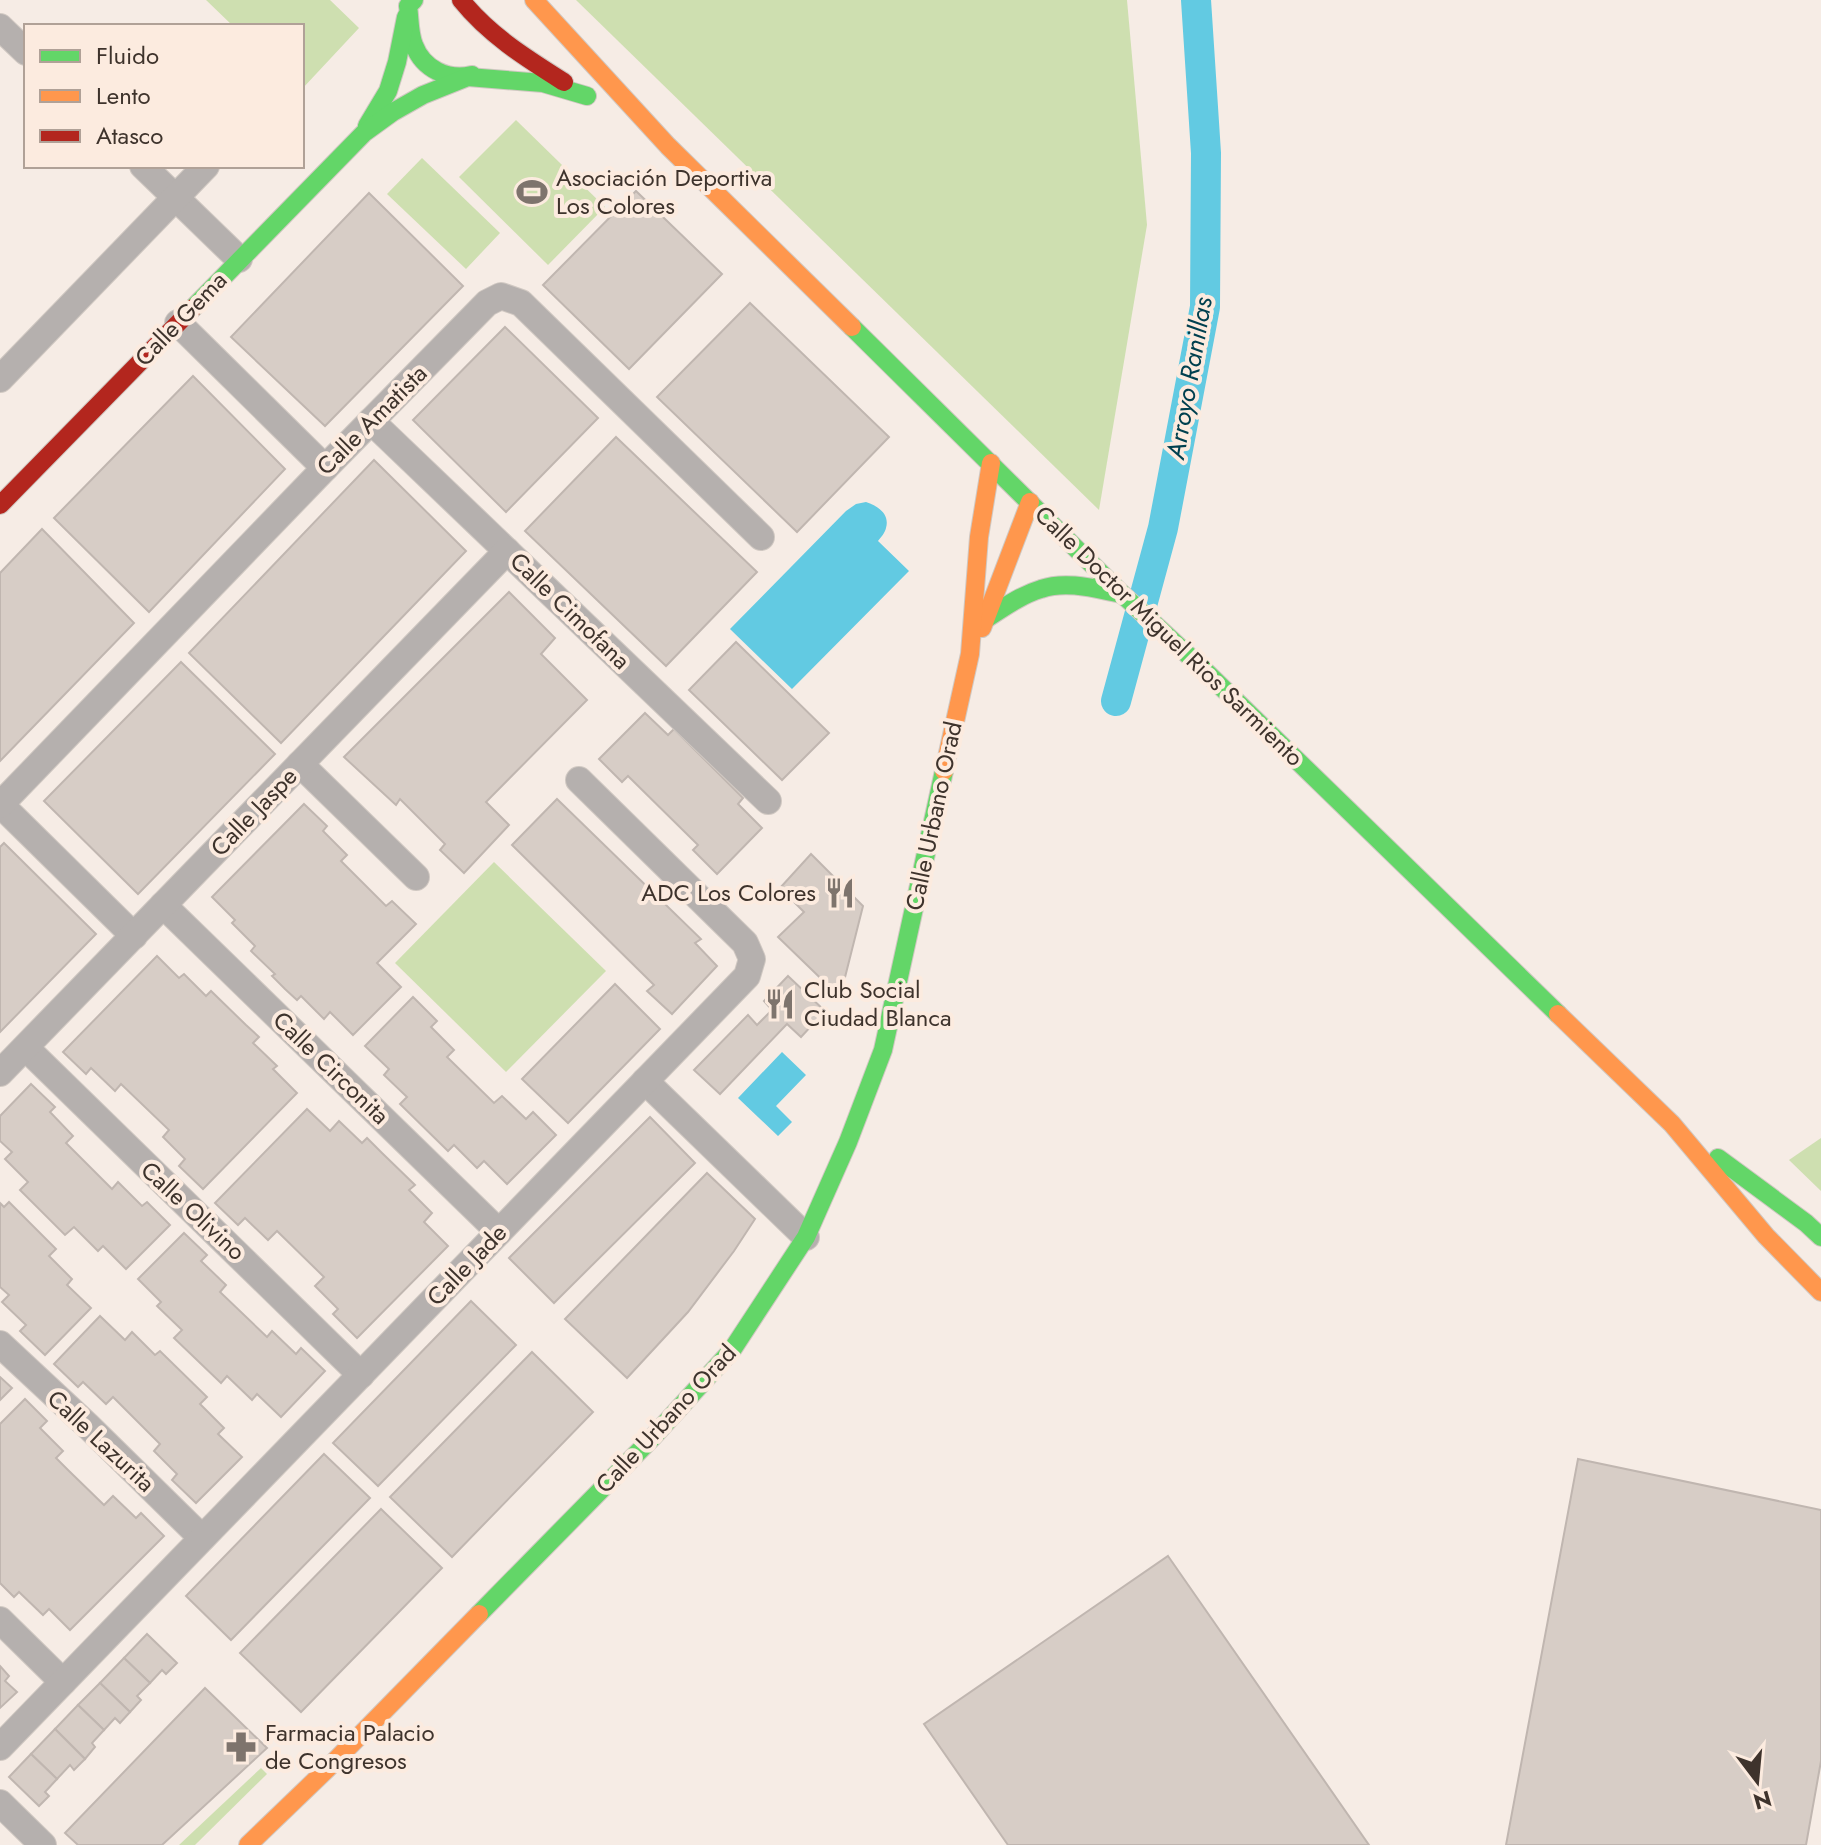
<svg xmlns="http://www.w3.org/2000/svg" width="1821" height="1845" font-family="Jost,sans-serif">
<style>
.green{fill:#cedfb0}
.water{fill:#62cae2}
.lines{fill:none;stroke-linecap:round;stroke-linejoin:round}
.canal{stroke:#62cae2;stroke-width:30}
.building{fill:#d7cdc6;stroke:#c0b6b0;stroke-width:2}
.street-casing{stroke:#d0c8c2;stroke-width:28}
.fast-casing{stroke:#d0c8c2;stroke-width:20}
.slow-casing{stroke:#d0c8c2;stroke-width:20}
.jam-casing{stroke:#d0c8c2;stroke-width:20}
.street{stroke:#b5b0ae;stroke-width:26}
.fast{stroke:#63d668;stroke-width:18}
.slow{stroke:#ff974d;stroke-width:18}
.jam{stroke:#b3261e;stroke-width:18}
.labels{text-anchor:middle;stroke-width:8;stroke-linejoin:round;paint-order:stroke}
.poi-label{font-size:24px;fill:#3e332c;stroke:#fcebdf;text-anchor:start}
.street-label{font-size:24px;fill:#3e332c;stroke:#fcebdf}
.water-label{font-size:26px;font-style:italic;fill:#00404f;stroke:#fcebdf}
</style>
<rect width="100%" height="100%" fill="#f6ece5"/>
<g class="green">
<path d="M 206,0 L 330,0 L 359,28 L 302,89 L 302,26 L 233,26 Z"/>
<path d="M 576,0 L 1127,0 L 1147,225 L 1099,510 Z"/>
<path d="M 516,120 L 605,207 L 548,265 L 459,177 Z"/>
<path d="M 422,158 L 500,233 L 466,269 L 387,194 Z"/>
<path d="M 494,862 L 606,971 L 506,1072 L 395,963 Z"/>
<path d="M 1821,1138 L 1821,1191 L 1789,1160 Z"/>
<path d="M 261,1768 L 267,1774 L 195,1845 L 179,1845 Z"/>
</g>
<g class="water">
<path d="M 866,502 C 878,506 890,514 886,528 C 885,533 881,537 878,541 L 909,571 L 792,689 L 730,629 L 846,511 L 856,504 Z"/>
<path d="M 782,1052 L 806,1075 L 776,1106 L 792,1122 L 778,1136 L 738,1098 Z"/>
</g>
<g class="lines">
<path class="canal" d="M 1116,701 L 1163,528 L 1205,307 L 1206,153 L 1196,0"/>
</g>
<g class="building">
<path d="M 636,191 L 722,274 L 629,369 L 543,285 Z"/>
<path d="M 369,193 L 463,286 L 325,426 L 231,337 Z"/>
<path d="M 750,303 L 889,437 L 797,532 L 657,397 Z"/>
<path d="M 505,327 L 598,418 L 506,512 L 413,420 Z"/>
<path d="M 193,376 L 285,469 L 149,612 L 54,518 Z"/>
<path d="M 616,437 L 757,572 L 666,666 L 525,531 Z"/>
<path d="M 374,460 L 466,551 L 281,743 L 189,653 Z"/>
<path d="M 42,529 L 134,623 L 0,761 L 0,573 Z"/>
<path d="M 509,592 L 555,638 L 541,654 L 587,700 L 486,802 L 509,825 L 464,873 L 440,850 L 445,844 L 400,799 L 396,805 L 344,757 Z"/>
<path d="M 736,642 L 829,733 L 782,780 L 689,690 Z"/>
<path d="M 181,662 L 275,754 L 138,894 L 44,801 Z"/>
<path d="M 645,713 L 668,735 L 674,729 L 743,798 L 738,804 L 762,828 L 717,874 L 693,850 L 698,845 L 628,776 L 622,782 L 599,759 Z"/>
<path d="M 557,799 L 701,939 L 695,943 L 717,966 L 672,1014 L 647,991 L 654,985 L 512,845 Z"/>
<path d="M 304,804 L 327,826 L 323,831 L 347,855 L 341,861 L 386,906 L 392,901 L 416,924 L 377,963 L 401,987 L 353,1035 L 330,1012 L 324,1019 L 301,996 L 297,1000 L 285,989 L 272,976 L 275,974 L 251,951 L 255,946 L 232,923 L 235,920 L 212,897 Z"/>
<path d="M 4,843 L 96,934 L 0,1032 L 0,847 Z"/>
<path d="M 811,854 L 863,906 L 840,997 L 778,937 L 804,912 L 780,888 Z"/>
<path d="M 157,956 L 179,978 L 184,974 L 206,996 L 211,991 L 246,1025 L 259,1037 L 253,1043 L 277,1066 L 273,1069 L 297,1093 L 203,1189 L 179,1166 L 185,1159 L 163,1137 L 169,1130 L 121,1084 L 115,1091 L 91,1068 L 86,1074 L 63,1052 Z"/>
<path d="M 788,976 L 825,1011 L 801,1037 L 787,1024 L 720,1094 L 694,1070 L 748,1015 L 757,1025 L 772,1010 L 764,1001 Z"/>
<path d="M 615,984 L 660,1029 L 568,1123 L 522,1079 Z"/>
<path d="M 413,997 L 437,1021 L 431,1027 L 454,1050 L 447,1057 L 494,1103 L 502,1096 L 526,1119 L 533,1112 L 556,1135 L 507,1184 L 484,1161 L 477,1168 L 454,1145 L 448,1151 L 400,1104 L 407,1097 L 384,1075 L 389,1069 L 365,1046 Z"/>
<path d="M 31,1084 L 55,1107 L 50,1112 L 73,1136 L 66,1143 L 112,1189 L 118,1182 L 142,1206 L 147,1202 L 170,1225 L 126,1269 L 103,1246 L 98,1251 L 74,1227 L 65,1235 L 20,1190 L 28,1182 L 5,1159 L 12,1152 L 0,1141 L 0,1116 Z"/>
<path d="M 307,1109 L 330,1131 L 339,1121 L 362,1143 L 367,1138 L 382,1153 L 415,1185 L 409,1190 L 432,1213 L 424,1222 L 448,1246 L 357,1338 L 333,1314 L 338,1309 L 315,1286 L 324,1277 L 277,1231 L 268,1240 L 245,1218 L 238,1225 L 215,1203 Z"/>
<path d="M 650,1117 L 695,1163 L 554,1303 L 509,1258 Z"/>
<path d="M 707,1173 L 755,1219 L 734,1251 L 688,1312 L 627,1378 L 565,1319 Z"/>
<path d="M 9,1202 L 56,1249 L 49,1256 L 72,1279 L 67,1285 L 91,1308 L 45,1355 L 20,1331 L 26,1325 L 2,1302 L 9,1295 L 0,1287 L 0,1203 L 4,1207 Z"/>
<path d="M 184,1233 L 207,1255 L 201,1261 L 226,1285 L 220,1292 L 267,1337 L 272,1331 L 296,1354 L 301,1348 L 325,1371 L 281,1417 L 257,1394 L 252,1400 L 227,1376 L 221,1383 L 174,1338 L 182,1330 L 157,1306 L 161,1302 L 138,1279 Z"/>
<path d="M 471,1301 L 516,1345 L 378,1486 L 333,1443 Z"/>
<path d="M 100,1316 L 125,1340 L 132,1332 L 155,1355 L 160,1351 L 207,1397 L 200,1404 L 224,1428 L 218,1434 L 242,1457 L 196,1503 L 172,1480 L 177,1474 L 154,1451 L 160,1444 L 113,1397 L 106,1404 L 83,1382 L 78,1387 L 54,1364 Z"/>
<path d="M 532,1352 L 593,1412 L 452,1557 L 390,1497 Z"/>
<path d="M 0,1377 L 12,1388 L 0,1400 Z"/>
<path d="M 25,1399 L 47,1421 L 40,1428 L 63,1451 L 56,1458 L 68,1470 L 104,1505 L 113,1496 L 136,1518 L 141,1513 L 164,1536 L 70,1630 L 49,1609 L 43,1615 L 19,1592 L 14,1597 L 0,1583 L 0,1424 Z"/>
<path d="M 324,1454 L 370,1498 L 231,1640 L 186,1596 Z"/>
<path d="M 1578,1459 L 1821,1510 L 1821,1761 L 1806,1845 L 1506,1845 Z"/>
<path d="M 381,1509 L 442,1568 L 301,1712 L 240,1653 Z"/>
<path d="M 1168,1556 L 1369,1845 L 1008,1845 L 924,1724 Z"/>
<path d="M 147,1634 L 177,1663 L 166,1674 L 162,1670 L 150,1683 L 124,1658 Z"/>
<path d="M 124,1658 L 150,1683 L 137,1696 L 141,1700 L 130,1712 L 100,1683 Z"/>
<path d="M 0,1666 L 9,1676 L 5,1681 L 17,1692 L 0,1708 Z"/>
<path d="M 100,1683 L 130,1712 L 120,1723 L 115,1718 L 104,1730 L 78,1705 Z"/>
<path d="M 205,1688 L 267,1748 L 162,1845 L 78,1845 L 65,1833 Z"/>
<path d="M 78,1705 L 104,1730 L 92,1743 L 95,1747 L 85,1759 L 55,1729 Z"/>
<path d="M 55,1729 L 85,1759 L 74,1770 L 70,1765 L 57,1779 L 31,1754 Z"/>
<path d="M 31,1754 L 57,1779 L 45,1792 L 49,1796 L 39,1806 L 9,1777 Z"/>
</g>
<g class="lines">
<g class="street-casing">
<g id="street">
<path d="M 0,27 L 26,52"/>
<path d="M 143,166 L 239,259"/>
<path d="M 178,323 L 325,468"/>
<path d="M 0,379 L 206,166"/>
<path d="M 371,421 L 768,801"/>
<path d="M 300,764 L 416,877"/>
<path d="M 0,804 L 134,936"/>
<path d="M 0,805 L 325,468 L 487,303 L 501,296 L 521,303 L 761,537"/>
<path d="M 163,905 L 499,1232"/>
<path d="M 26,1048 L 361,1375"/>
<path d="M 0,1073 L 507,551"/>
<path d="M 645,1081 L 806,1237"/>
<path d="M 0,1344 L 88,1426 L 202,1538"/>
<path d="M 0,1620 L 63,1682"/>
<path d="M 0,1747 L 747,976 L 752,959 L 745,943 L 579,780"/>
<path d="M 0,1803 L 43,1845"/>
</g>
</g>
<g class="fast-casing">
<g id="fast">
<path d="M 414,0 L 408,6 C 410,19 409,33 414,45 C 423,69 448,81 472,75"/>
<path d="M 367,126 L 388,91 L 397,62 L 406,17"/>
<path d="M 193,308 L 364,133 L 393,112 L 423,95 L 468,77 L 543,83 L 587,96"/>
<path d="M 852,327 L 1122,594 L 1203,669 L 1558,1014"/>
<path d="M 986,619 C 1003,608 1021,595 1041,589 C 1067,580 1096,589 1122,594"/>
<path d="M 1718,1158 L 1806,1223 L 1821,1237"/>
<path d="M 479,1614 L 652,1438 L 732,1350 L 806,1237 L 848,1142 L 883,1050 L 944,771"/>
</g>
</g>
<g class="slow-casing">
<g id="slow">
<path d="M 534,0 L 668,146 L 852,327"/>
<path d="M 982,628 L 1030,502"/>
<path d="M 944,771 L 970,654 L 979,537 L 991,463"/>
<path d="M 1558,1014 L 1672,1124 L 1766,1236 L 1821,1292"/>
<path d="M 248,1845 L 327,1769 L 479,1614"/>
</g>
</g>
<g class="jam-casing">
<g id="jam">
<path d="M 461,0 C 489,35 526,58 564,82"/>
<path d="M 0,505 L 193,308"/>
</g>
</g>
<use href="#street" class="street"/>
<use href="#fast" class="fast"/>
<use href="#slow" class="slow"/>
<use href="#jam" class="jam"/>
</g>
<defs>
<g id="stadium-bare" transform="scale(2.4)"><path d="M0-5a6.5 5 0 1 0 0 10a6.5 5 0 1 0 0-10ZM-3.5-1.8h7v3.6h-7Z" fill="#7e746d" stroke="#fcebdf" stroke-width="2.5" paint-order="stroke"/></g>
<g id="restaurant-bare" transform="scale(2.4)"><path d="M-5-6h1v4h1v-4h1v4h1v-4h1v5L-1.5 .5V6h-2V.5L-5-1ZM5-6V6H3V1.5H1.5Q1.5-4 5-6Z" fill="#7e746d" stroke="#fcebdf" stroke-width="2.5" paint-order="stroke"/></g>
<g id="pharmacy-bare" transform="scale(2.4)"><path d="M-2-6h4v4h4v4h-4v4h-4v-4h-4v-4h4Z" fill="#7e746d" stroke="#fcebdf" stroke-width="2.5" paint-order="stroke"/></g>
</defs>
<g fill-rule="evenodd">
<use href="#stadium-bare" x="532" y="192"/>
<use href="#restaurant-bare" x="840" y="893"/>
<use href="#restaurant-bare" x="780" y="1004"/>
<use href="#pharmacy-bare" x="241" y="1747"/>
</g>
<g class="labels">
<g class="poi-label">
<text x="556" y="186">Asociación Deportiva<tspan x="556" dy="28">Los Colores</tspan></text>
<text x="816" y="901" text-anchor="end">ADC Los Colores</text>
<text x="804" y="998">Club Social<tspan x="804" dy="28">Ciudad Blanca</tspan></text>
<text x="265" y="1741">Farmacia Palacio<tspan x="265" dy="28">de Congresos</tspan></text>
</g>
<g class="street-label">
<text transform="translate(181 319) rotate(-46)" y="8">Calle Gema</text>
<text transform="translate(372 420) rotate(-45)" y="8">Calle Amatista</text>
<text transform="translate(570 611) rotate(44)" y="8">Calle Cimofana</text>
<text transform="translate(1169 636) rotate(44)" y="8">Calle Doctor Miguel Rios Sarmiento</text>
<text transform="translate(254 812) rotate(-46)" y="8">Calle Jaspe</text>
<text transform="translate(934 816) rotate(-78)" y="8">Calle Urbano Orad</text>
<text transform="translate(331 1068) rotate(44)" y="8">Calle Circonita</text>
<text transform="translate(193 1211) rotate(43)" y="8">Calle Olivino</text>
<text transform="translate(467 1265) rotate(-46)" y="8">Calle Jade</text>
<text transform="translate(666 1419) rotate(-47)" y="8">Calle Urbano Orad</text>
<text transform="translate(101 1441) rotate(43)" y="8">Calle Lazurita</text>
</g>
<g class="water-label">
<text transform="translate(1189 378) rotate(-80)" y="9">Arroyo Ranillas</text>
</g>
</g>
<rect x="24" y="24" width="280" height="144" fill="#fcebdf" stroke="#b0a197" stroke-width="2"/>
<rect x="40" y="50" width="40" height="12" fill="#63d668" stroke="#b0a197" stroke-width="2"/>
<text x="96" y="64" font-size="24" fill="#3e332c">Fluido</text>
<rect x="40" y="90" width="40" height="12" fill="#ff974d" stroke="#b0a197" stroke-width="2"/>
<text x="96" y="104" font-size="24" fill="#3e332c">Lento</text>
<rect x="40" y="130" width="40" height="12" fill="#b3261e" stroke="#b0a197" stroke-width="2"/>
<text x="96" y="144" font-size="24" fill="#3e332c">Atasco</text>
<g transform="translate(1757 1781) rotate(164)" stroke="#fcebdf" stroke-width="6" paint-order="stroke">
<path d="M0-6L14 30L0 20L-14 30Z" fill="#3e332c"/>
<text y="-12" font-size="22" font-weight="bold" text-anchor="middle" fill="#3e332c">N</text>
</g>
</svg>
